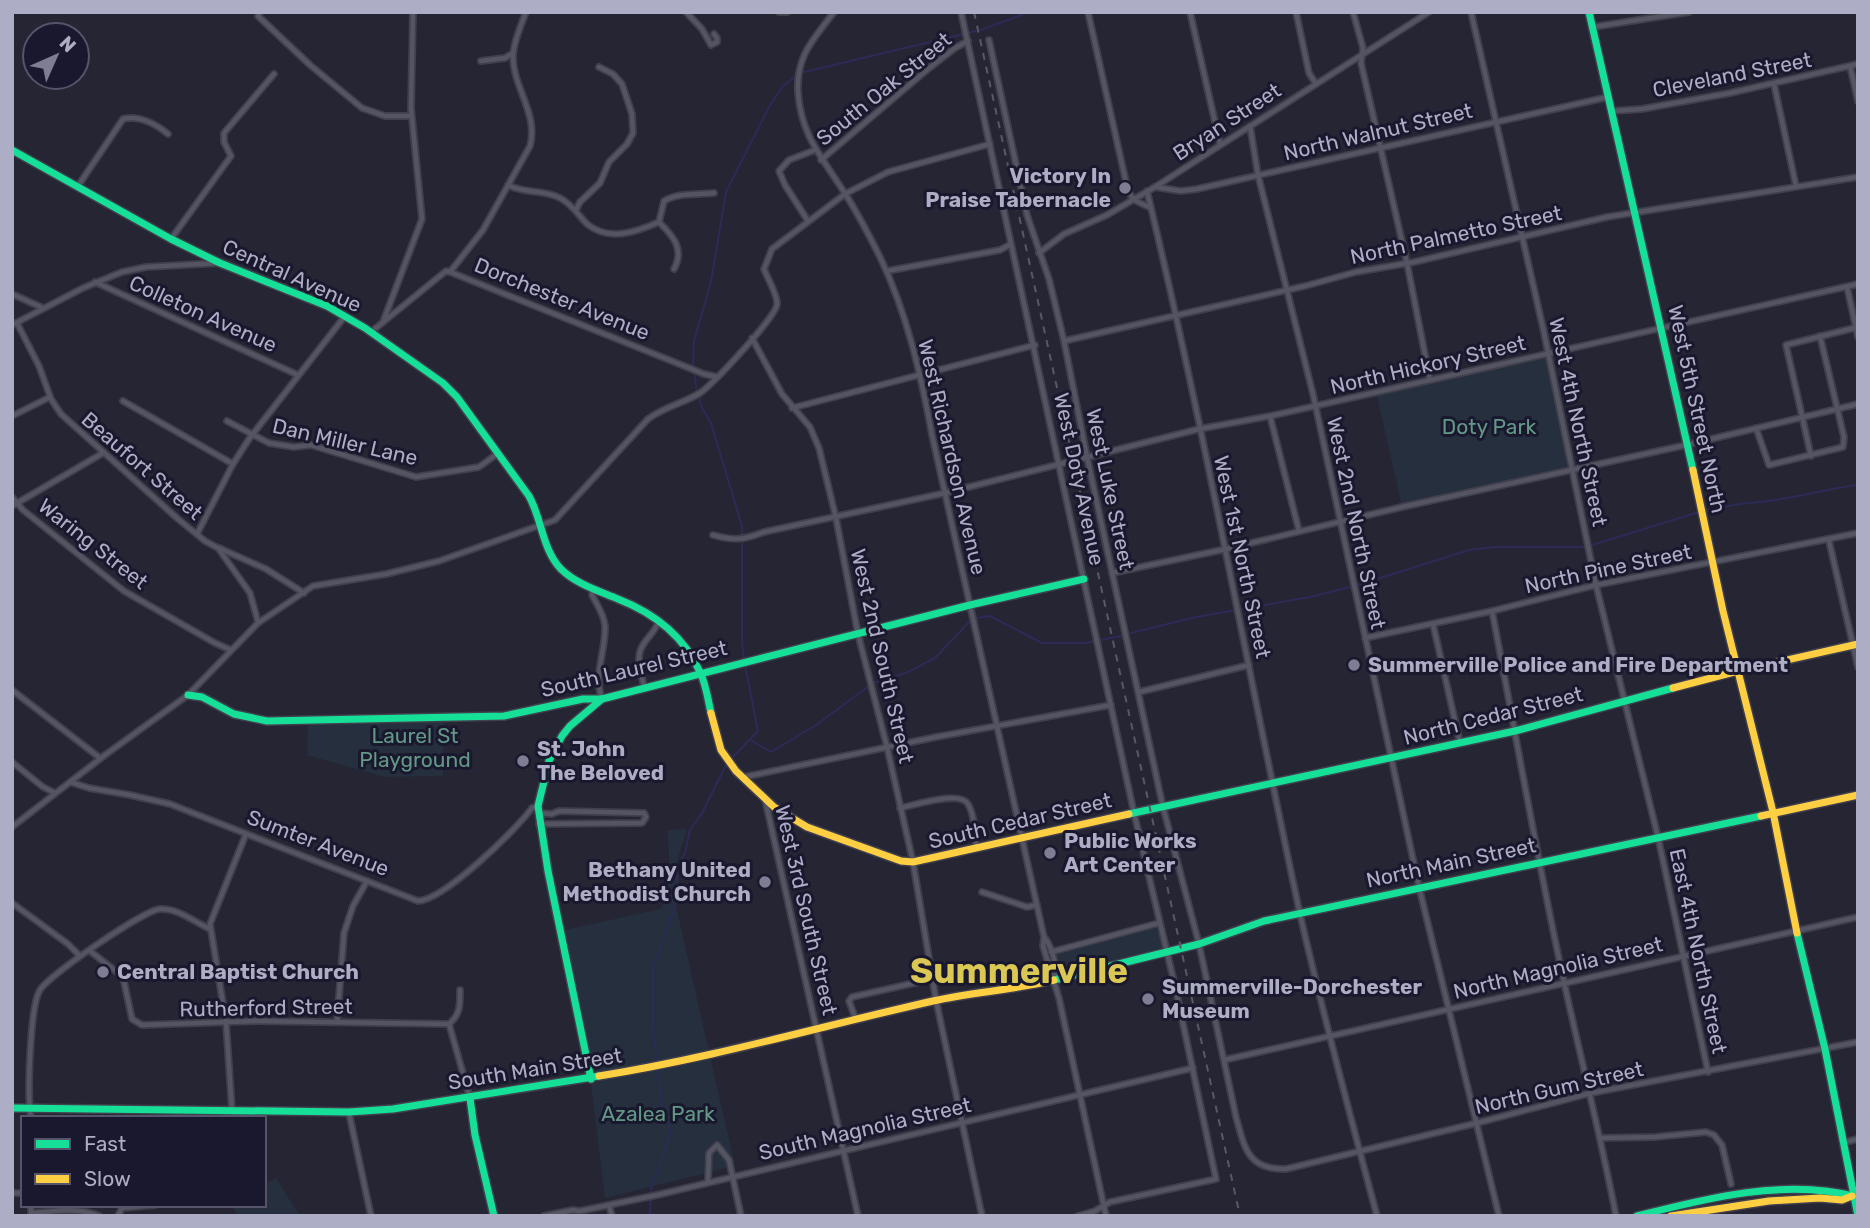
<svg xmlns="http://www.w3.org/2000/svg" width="1870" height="1228" font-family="Rubik,sans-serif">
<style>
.green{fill:#252f3d}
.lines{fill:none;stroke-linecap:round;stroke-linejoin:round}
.stream{stroke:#2c2b57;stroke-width:2}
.street-casing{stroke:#403f4c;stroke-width:8}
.fast-casing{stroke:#403f4d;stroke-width:10}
.slow-casing{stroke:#403f4d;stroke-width:10}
.street{stroke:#555462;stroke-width:4.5}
.fast{stroke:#16e098;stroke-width:7}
.slow{stroke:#ffcf43;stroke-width:7}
.rail{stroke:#595866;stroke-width:2;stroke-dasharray:7 7;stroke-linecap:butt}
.poi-dot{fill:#7e7d93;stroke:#19182e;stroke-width:2.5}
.labels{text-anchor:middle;stroke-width:6;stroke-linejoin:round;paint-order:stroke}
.street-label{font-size:21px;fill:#aeadc6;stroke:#19182e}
.poi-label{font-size:21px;font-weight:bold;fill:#aeadc6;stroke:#19182e;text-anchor:start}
.park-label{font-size:21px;fill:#639886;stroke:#19182e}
.town-label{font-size:35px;font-weight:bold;fill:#dac754;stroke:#19182e}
</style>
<rect width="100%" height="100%" fill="#252534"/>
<g class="green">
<path d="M 1547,354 L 1572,469 L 1402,507 L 1376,392 Z"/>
<path d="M 308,721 L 444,721 L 443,776 L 385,777 L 307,755 Z"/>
<path d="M 687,829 L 675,868 L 676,906 L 735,1166 L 605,1198 L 591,1084 L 600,1080 L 598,1071 L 593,1067 L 564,930 L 661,909 C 671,882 670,857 667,830 Z"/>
<path d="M 1159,923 L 1167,952 L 1064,970 L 1059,968 L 1055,956 L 1057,953 Z"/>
<path d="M 276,1178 L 300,1216 L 238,1216 L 232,1206 L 264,1205 L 264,1185 Z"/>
</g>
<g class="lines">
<g class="stream">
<path d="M 981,30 L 1029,12"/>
<path d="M 693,367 L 694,341 L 711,282 L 726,192 L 770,105 L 783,86 L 800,73 L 976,31"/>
<path d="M 694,373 L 697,392"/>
<path d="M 699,397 L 702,408 L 711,423 L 742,526 L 742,643 L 744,660"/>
<path d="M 1704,511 C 1730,504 1755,503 1781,499 C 1807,495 1832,488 1858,485"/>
<path d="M 1592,545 L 1699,512"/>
<path d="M 1358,585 L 1469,550 L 1494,547 L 1585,547"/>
<path d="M 976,618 L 990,616 L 1042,643 L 1085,643 L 1122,636"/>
<path d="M 1131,633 L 1196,617 L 1310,597 L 1350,587"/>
<path d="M 752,741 L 771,752 L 816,725 L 873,683 L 906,673 L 935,658 L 971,620"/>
<path d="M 731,759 L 758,731 L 745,665"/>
<path d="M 657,1062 L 653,1029 L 653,969 L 677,901 L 677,868 L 685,853 L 690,830 L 701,815 L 727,763"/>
<path d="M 650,1216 L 651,1188 L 671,1132 L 662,1107 L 658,1071"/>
</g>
<g class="street-casing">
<g id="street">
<path d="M 260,12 L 258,16 L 310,65 L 362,108 L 385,116 L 411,116"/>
<path d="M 686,12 L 702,29 L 711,45 L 717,42 L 717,38 L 714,34"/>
<path d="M 779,12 L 787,12"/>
<path d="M 834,12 C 814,39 796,55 798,92 C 801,136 822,157 844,192 C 857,212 869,235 880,257 C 907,313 921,375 932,435 L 1044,937 L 1043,946 L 1059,998 L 1106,1216"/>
<path d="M 961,12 L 1134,813 L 1175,986 L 1216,1179 L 1110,1202 L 1095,1211 L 1078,1216"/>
<path d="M 1088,12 L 1128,191 L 1134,200 L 1151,208"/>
<path d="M 1190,12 L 1220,144"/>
<path d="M 1296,12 L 1309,73 L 1316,84"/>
<path d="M 1353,12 L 1363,48 L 1361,63 L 1407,263 L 1430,380"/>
<path d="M 1471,12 L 1543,328 L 1596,585 L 1658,837 L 1708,1072"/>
<path d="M 1593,27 L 1689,12"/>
<path d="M 989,40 L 1027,215 L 1049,279 L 1064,341 L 1087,457 L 1163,807 L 1199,944 L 1236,1117 C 1245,1149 1248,1170 1286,1169 L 1477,1123 L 1591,1093 L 1858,1042"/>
<path d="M 481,61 L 505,58 L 513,53"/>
<path d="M 1850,66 L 1858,101"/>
<path d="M 1774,84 L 1796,186"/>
<path d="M 1612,111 L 1642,109 L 1730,93 L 1858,64"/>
<path d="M 1250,126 L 1258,175 L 1313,394 L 1419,887 L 1499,1216"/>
<path d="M 821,160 L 928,69 L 955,48 L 968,41"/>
<path d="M 508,185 C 524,194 543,189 560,198 C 572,204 578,215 587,224 C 609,242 636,232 659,222 L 664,201 C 679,192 697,195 714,193"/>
<path d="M 78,186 L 123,119 C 139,115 156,124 168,134"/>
<path d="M 1155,187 L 1181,191 L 1197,189 L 1608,97"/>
<path d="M 1147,191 C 1205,431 1248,673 1300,914 C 1323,1015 1350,1115 1377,1216"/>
<path d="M 576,210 L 580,202 L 600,183 L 609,162 L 627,144 L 633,133 L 632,114 L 622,84 L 613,74 L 599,67"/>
<path d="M 808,221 L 785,185 L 779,171 L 789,160 L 815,150"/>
<path d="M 659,222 C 673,236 685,249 674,269"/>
<path d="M 171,239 L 231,156 L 224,142 L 224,133 L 274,74"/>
<path d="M 1039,253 L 1064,234 L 1107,215 L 1155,187 L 1429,12"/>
<path d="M 887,271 L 1000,250 L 1011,244"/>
<path d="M 450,272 L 483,230 L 530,146 C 539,114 512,86 513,55 C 514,41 521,25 526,12"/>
<path d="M 95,282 L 298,375"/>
<path d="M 1847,287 L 1858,337"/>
<path d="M 12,294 L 43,308"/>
<path d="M 383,322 L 422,219 L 411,108 L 413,12"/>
<path d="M 17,323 L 39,366 L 51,399 L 61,414 L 178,519 L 205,541 L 218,548 L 250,593 L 258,622"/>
<path d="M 12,325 L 83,288 L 122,272 L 146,267 L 219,263"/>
<path d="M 371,332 L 446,271 L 450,272 L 704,374 L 717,377"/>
<path d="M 752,338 L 782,394 L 810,427 L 819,448 L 836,518 L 858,634 L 887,747 L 913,862 L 936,1000 L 982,1216"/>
<path d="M 1064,341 L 1305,286 L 1356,272 L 1414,262 L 1607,217 L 1858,177"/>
<path d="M 123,401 L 233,464"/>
<path d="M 792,408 L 1035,345"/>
<path d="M 12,416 L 50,397"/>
<path d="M 1270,416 L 1299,531"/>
<path d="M 227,421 L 269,443 L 294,447 L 311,445 L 416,477 L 479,467 L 497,454"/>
<path d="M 1756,428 L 1769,465 L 1843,447 L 1844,437 L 1820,336"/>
<path d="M 1811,456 L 1786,345 L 1858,327"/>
<path d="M 12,497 L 23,510 L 124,591 L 215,643 L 231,650"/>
<path d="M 12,506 L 103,453"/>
<path d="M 197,534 L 233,464 L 249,439 L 345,316"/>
<path d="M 713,535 C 734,541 743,540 764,532 L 945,493 L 1199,429 L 1270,416 L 1858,284"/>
<path d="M 1829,541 L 1858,667"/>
<path d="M 219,548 L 266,569 L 304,593"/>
<path d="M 1112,573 L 1226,549 L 1402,507 L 1686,445 L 1858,404"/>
<path d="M 593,590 L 592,595 C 597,605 604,614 605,626 C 606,651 593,674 602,699"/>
<path d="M 1492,611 C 1516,735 1537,859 1564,982 C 1581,1060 1601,1137 1616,1216"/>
<path d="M 1433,624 L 1460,743"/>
<path d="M 1365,638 L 1492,611 L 1596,585 L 1858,533"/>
<path d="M 644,686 C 641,673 635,657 643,645 C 649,635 656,631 659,620"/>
<path d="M 12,690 L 100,758"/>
<path d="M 1139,692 L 1249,665"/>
<path d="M 12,762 L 43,787 L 55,793"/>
<path d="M 744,777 L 936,737 L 1111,705"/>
<path d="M 70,782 L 89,788 L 130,795 L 170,804 L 418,901 C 444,900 516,830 532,808 L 538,807"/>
<path d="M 765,799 L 858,1216"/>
<path d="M 900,808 C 914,805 960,790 968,804 C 975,816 975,834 976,847"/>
<path d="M 539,813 L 552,814 L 559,811 L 644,813 L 646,817 L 642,823 L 539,824"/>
<path d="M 12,827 L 105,755 L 188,695 L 258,623 L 313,586 L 386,574 L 439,561 L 555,520 L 648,419 C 666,406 684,403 700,393 C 713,384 777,316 777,304 C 778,296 767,277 764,269 L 772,249 L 845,194 L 888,172 L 990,144"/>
<path d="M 982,892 L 1027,907 L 1037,905"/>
<path d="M 12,903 L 68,944 L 78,954 L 78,958"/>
<path d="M 1045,938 C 1053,949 1057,967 1055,980"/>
<path d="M 90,951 L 123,977 L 132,1019 L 142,1025 L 256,1021 L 449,1024 C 461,1014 460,1004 460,990"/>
<path d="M 1051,952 L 1159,923"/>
<path d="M 856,1020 L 849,1001 L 852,997 L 932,979"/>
<path d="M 337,1022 L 344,933 L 353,906 L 367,881"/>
<path d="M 449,1024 L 470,1098"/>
<path d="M 1224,1060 L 1858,917"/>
<path d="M 232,1110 L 226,1022 L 210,924 L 246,834"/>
<path d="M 349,1113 L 371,1216"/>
<path d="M 31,1118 C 27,1097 30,1005 40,990 C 49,975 144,910 160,909 C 178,908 194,922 210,929"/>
<path d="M 1600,1138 L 1655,1137 L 1706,1132 L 1714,1135 L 1722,1145 L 1731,1184"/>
<path d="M 1845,1142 L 1858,1139"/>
<path d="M 708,1182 L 709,1153 L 717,1145 L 729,1160 L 741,1216"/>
<path d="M 12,1193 L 23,1193"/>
<path d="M 31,1205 L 31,1215"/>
<path d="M 609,1205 L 612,1216"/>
<path d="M 31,1213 C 55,1212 76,1206 99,1216"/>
<path d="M 118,1216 L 122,1208 L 154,1205"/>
<path d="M 544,1216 L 573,1210 L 580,1211 L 657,1195 L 1193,1068"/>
</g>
</g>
<g class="fast-casing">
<g id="fast">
<path d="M 1589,12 L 1693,470"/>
<path d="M 12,150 L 171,239 L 220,263 L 327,306 L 365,328 L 443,383 L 457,397 L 529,496 C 542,519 542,549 561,569 C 576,584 599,591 618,599 C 654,613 684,636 700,672 C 706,684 708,700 711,713"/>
<path d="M 188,695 L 202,697 L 234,714 L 267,721 L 504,716 L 583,699 L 602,699 L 970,605 L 1084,579"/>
<path d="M 1129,814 L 1515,731 L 1673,688"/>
<path d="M 1797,933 L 1825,1049 L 1858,1216"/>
<path d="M 1054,980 L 1199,944 L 1264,921 L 1761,816"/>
<path d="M 591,1079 L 548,871 L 538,806 L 549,761 L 562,736 L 570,726 L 602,699"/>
<path d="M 470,1098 L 475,1135 L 494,1216"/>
<path d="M 12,1108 L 349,1112 L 393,1109 L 599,1076"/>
<path d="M 1637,1216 C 1707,1198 1786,1178 1857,1197"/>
</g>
</g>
<g class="slow-casing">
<g id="slow">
<path d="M 1693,470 L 1723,611 L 1773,812 L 1797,933"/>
<path d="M 1673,688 L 1738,671 L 1858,644"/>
<path d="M 711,713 L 721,750 L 736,771 L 774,807 L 807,827 L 901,861 L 913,862 L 1129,814"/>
<path d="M 1761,816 L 1858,795"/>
<path d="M 599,1076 C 712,1058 822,1026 933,1001 C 973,992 1014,990 1054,980"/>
<path d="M 1671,1216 L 1769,1201 L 1820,1198 L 1842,1200 L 1852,1196"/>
</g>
</g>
<use href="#street" class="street"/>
<use href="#fast" class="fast"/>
<use href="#slow" class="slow"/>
<path class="rail" d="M 974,12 L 1240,1216"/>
</g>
<g class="poi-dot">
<circle cx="1125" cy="188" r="7"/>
<circle cx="1354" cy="665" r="7"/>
<circle cx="523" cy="761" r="7"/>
<circle cx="1050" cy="853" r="7"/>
<circle cx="765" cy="882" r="7"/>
<circle cx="103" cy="972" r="7"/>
<circle cx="1148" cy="999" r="7"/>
</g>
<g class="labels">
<g class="street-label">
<text transform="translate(1732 75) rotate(-11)" y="7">Cleveland Street</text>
<text transform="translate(884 89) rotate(-39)" y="7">South Oak Street</text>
<text transform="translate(1227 122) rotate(-33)" y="7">Bryan Street</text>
<text transform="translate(1378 132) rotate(-13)" y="7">North Walnut Street</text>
<text transform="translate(1456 235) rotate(-12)" y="7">North Palmetto Street</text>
<text transform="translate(292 276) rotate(24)" y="7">Central Avenue</text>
<text transform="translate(562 299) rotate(22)" y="7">Dorchester Avenue</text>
<text transform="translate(203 314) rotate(24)" y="7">Colleton Avenue</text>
<text transform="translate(1428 365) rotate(-13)" y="7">North Hickory Street</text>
<text transform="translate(1697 409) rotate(78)" y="7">West 5th Street North</text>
<text transform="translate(1578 422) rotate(78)" y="7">West 4th North Street</text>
<text transform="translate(345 442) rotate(13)" y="7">Dan Miller Lane</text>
<text transform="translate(952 457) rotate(77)" y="7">West Richardson Avenue</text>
<text transform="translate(142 466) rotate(41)" y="7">Beaufort Street</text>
<text transform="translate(1079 479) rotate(78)" y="7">West Doty Avenue</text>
<text transform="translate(1110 489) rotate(78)" y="7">West Luke Street</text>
<text transform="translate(1356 523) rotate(78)" y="7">West 2nd North Street</text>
<text transform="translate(93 544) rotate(38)" y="7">Waring Street</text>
<text transform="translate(1242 557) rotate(78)" y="7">West 1st North Street</text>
<text transform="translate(1608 569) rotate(-12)" y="7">North Pine Street</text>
<text transform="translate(882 656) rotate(77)" y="7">West 2nd South Street</text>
<text transform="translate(634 669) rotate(-13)" y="7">South Laurel Street</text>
<text transform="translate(1493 716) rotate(-14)" y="7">North Cedar Street</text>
<text transform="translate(1020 821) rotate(-13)" y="7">South Cedar Street</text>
<text transform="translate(318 843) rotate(21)" y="7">Sumter Avenue</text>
<text transform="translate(1451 863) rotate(-12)" y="7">North Main Street</text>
<text transform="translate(806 910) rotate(77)" y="7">West 3rd South Street</text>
<text transform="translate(1698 951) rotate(78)" y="7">East 4th North Street</text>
<text transform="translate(1558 968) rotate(-13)" y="7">North Magnolia Street</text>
<text transform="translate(266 1008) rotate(-1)" y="7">Rutherford Street</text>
<text transform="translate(535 1069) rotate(-9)" y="7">South Main Street</text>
<text transform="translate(1559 1088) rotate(-13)" y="7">North Gum Street</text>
<text transform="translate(865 1129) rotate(-13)" y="7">South Magnolia Street</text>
</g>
<g class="poi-label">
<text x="1111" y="183" text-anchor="end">Victory In<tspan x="1111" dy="24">Praise Tabernacle</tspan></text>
<text x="1368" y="672">Summerville Police and Fire Department</text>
<text x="537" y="756">St. John<tspan x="537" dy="24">The Beloved</tspan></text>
<text x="1064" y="848">Public Works<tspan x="1064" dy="24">Art Center</tspan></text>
<text x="751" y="877" text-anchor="end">Bethany United<tspan x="751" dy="24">Methodist Church</tspan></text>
<text x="117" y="979">Central Baptist Church</text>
<text x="1162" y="994">Summerville-Dorchester<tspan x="1162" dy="24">Museum</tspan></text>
</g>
<g class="park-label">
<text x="1489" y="434">Doty Park</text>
<text x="415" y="743">Laurel St<tspan x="415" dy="24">Playground</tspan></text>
<text x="658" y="1121">Azalea Park</text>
</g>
<g class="town-label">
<text x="1019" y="983">Summerville</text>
</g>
</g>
<rect width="1870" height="1228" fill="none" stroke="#aeadc6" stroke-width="28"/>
<rect x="21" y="1116" width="245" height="91" fill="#19182e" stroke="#55546b" stroke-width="2"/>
<rect x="35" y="1139" width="35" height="10" fill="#16e098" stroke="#55546b" stroke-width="2"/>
<text x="84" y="1151" font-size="21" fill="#aeadc6">Fast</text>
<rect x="35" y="1174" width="35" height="10" fill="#ffcf43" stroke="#55546b" stroke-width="2"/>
<text x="84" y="1186" font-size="21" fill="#aeadc6">Slow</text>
<g transform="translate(56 56) rotate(45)"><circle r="33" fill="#19182e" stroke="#55546b" stroke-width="2"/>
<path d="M0-5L12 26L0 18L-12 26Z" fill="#7e7d93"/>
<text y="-10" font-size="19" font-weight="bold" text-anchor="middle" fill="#aeadc6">N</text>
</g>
</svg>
